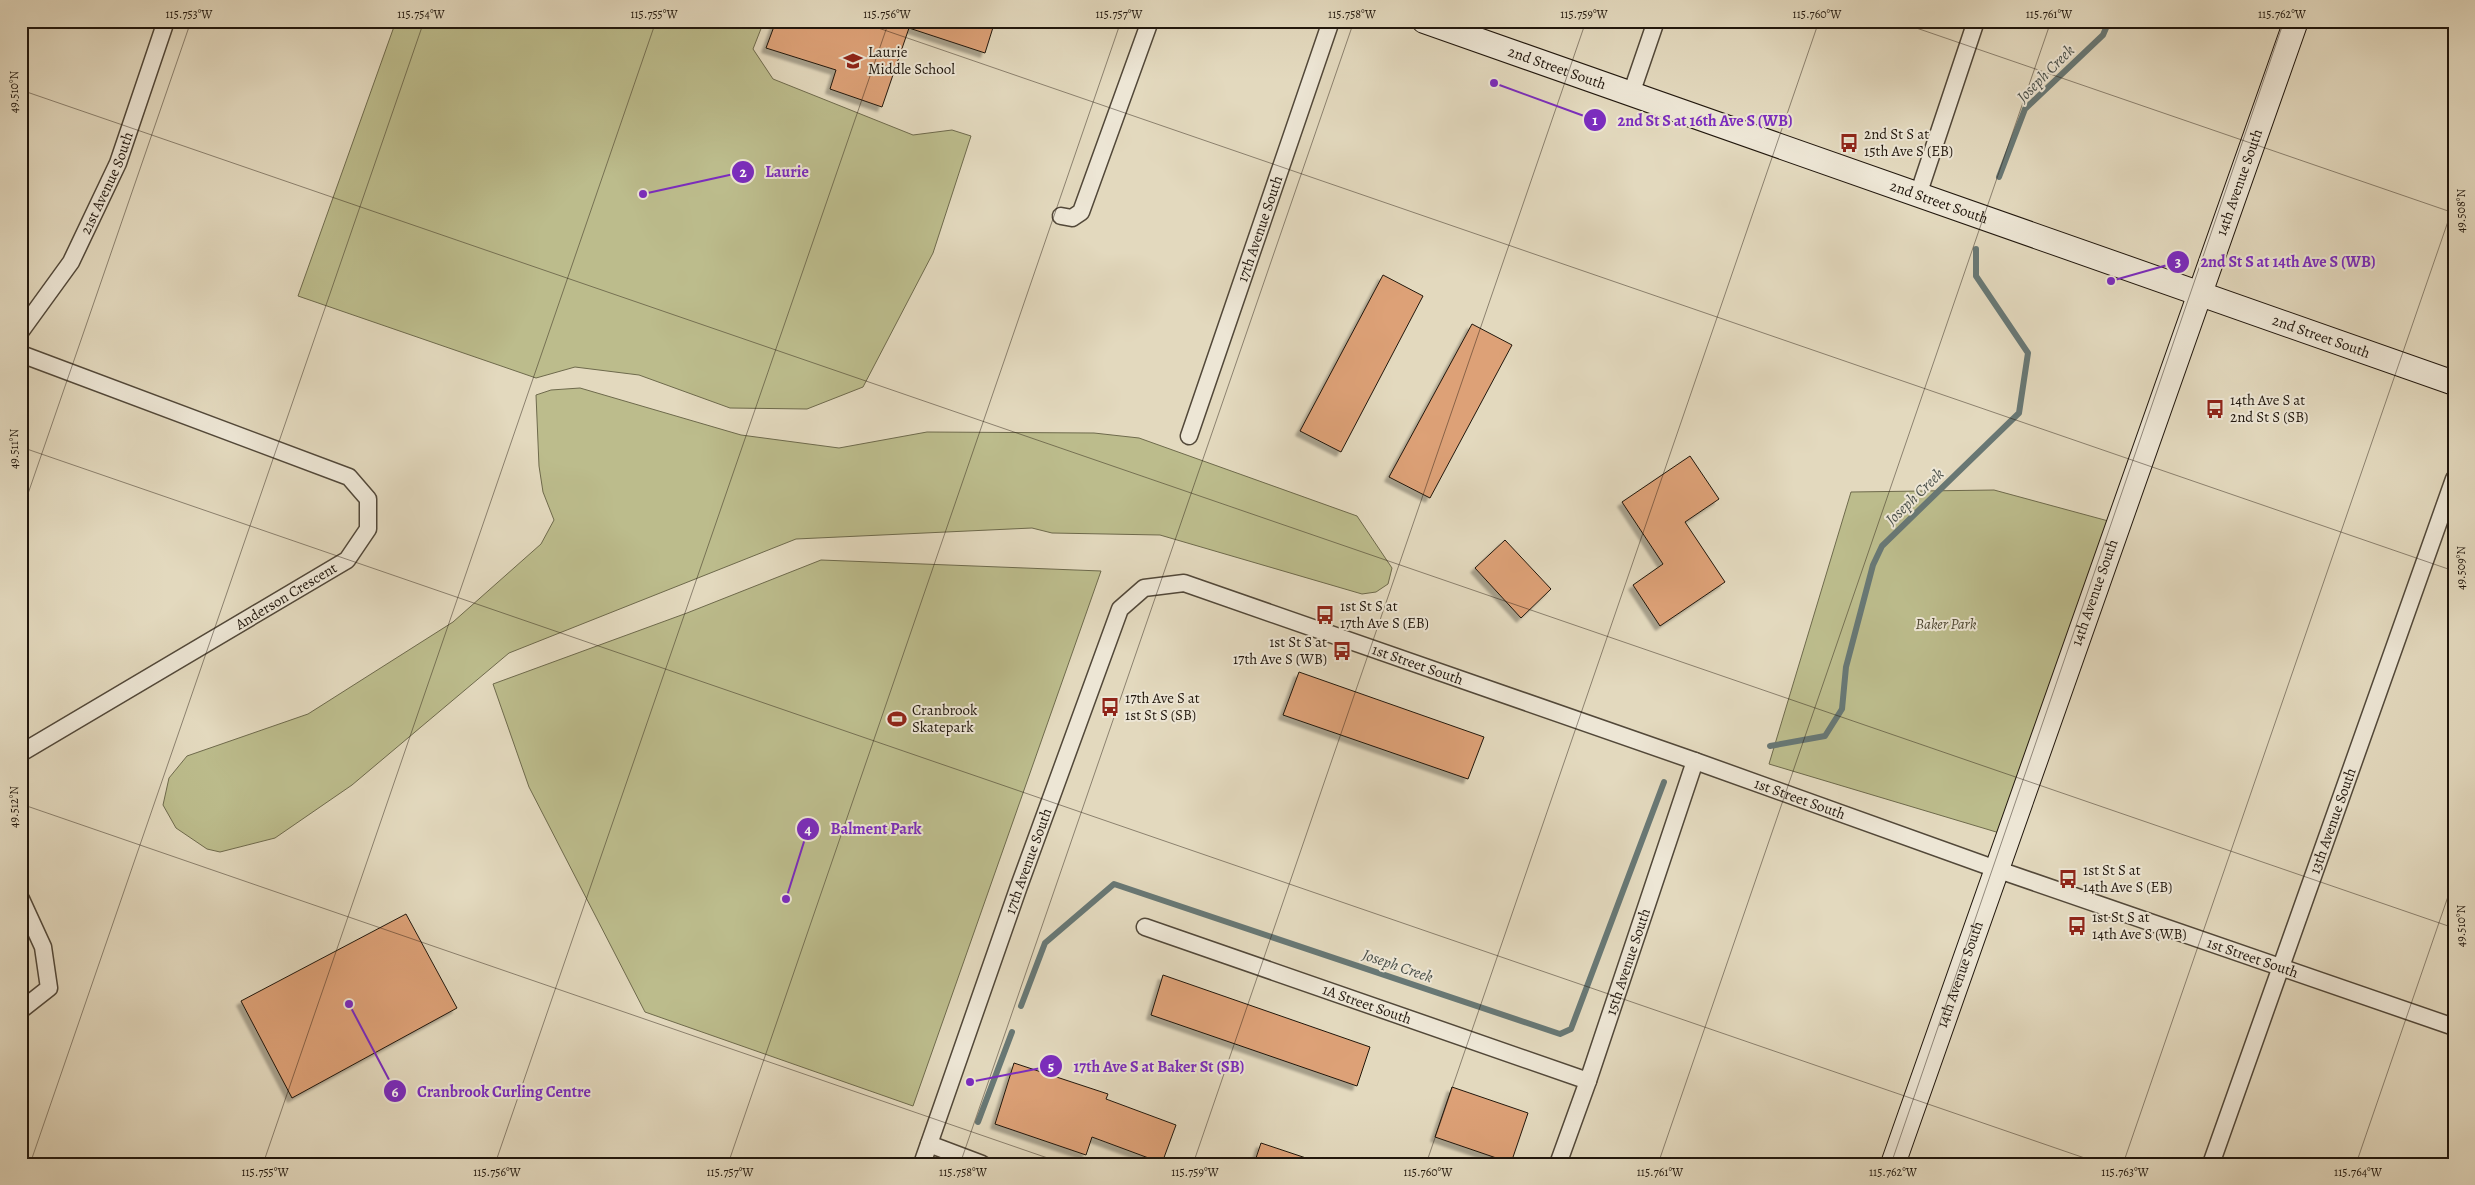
<svg xmlns="http://www.w3.org/2000/svg" width="2475" height="1185" font-family="Alegreya,serif">
<style>
.green{fill:#bcbc8c;stroke:#6e6a4c}
.lines{fill:none;stroke-linecap:round;stroke-linejoin:round}
.stream{stroke:#687875;stroke-width:6}
.building{fill:#dda177;stroke:#21170d;filter:url(#shadow)}
.street-casing{stroke:#524839;stroke-width:19}
.secondary-casing{stroke:#21170d;stroke-width:26}
.street{stroke:#ede6d5;stroke-width:16}
.secondary{stroke:#ede6d5;stroke-width:24}
.ticks{fill:none;stroke:#21170d;stroke-width:1;stroke-opacity:0.45}
.labels{text-anchor:middle;stroke-width:4;stroke-linejoin:round;paint-order:stroke}
.poi-label{font-size:15px;fill:#21170d;stroke:#ede6d5;text-anchor:start}
.street-label{font-size:15px;fill:#21170d;stroke:#ede6d5}
.park-label{font-size:15px;font-style:italic;fill:#504933;stroke:#ede6d5}
.water-label{font-size:16px;font-style:italic;fill:#4a504a;stroke:#ede6d5}
.leader{fill:none;stroke:#7b2cbf;stroke-width:2}
.callout-dot{fill:#7b2cbf;stroke:#ede6d5;stroke-width:2}
.mark-label{font-size:15px;text-anchor:middle;font-weight:bold;fill:#fff}
.callout-label{font-size:16px;text-anchor:middle;font-weight:bold;fill:#7b2cbf;stroke:#ede6d5;stroke-width:4;stroke-linejoin:round;paint-order:stroke}
.neatline{fill:none;stroke:#21170d;stroke-width:2}
.ticks-label{font-size:12px;text-anchor:middle;fill:#21170d}
</style>
<defs>
<filter id="shadow"><feDropShadow dx="-4.5" dy="4.5" stdDeviation="1" flood-color="#0004"/></filter>
</defs>
<rect width="100%" height="100%" fill="#e3d9be"/>
<filter id="stains"><feTurbulence type="fractalNoise" baseFrequency=".004" numOctaves="4"/><feColorMatrix values="0 0 0 0 .2 0 0 0 0 .09 0 0 0 0 .02 0 0 0 .5 -.17"/></filter>
<radialGradient id="worn" r=".72"><stop offset=".6" stop-color="#630" stop-opacity="0"/><stop offset="1" stop-color="#630" stop-opacity=".3"/></radialGradient>
<g class="green">
<path d="M 396,21 L 764,21 L 753,49 L 773,79 L 913,135 L 952,130 L 971,136 L 933,253 L 863,387 L 807,409 L 730,408 L 639,375 L 575,367 L 536,378 L 298,296 Z"/>
<path d="M 580,388 L 741,435 L 839,448 L 927,432 L 1094,433 L 1139,438 L 1357,516 L 1392,568 L 1388,584 L 1376,592 L 1362,594 L 1160,535 L 1052,533 L 1032,528 L 796,539 L 509,653 L 352,785 L 275,838 L 220,852 L 207,849 L 176,828 L 163,805 L 169,778 L 187,756 L 308,714 L 453,622 L 541,544 L 554,520 L 543,492 L 539,466 L 536,395 L 551,390 Z"/>
<path d="M 1994,490 L 2112,522 L 2013,837 L 1769,764 L 1851,492 Z"/>
<path d="M 821,560 L 1101,571 L 913,1106 L 645,1012 L 529,787 L 493,684 L 687,613 Z"/>
</g>
<g class="lines">
<g class="stream">
<path d="M 1999,177 L 2025,109 L 2103,35 L 2109,21"/>
<path d="M 1770,746 L 1825,736 L 1842,709 L 1846,667 L 1873,565 L 1882,546 L 2019,413 L 2028,353 L 1976,276 L 1976,249"/>
<path d="M 1021,1006 L 1045,943 L 1114,884 L 1560,1034 L 1571,1029 L 1664,782"/>
<path d="M 978,1122 L 1012,1032"/>
</g>
</g>
<g class="building">
<path d="M 776,21 L 995,21 L 985,53 L 909,28 L 882,107 L 830,89 L 836,70 L 766,48 Z"/>
<path d="M 1383,275 L 1423,296 L 1341,452 L 1300,431 Z"/>
<path d="M 1472,324 L 1512,345 L 1430,498 L 1389,477 Z"/>
<path d="M 1690,456 L 1719,499 L 1685,522 L 1725,582 L 1660,626 L 1633,585 L 1663,564 L 1622,502 Z"/>
<path d="M 1505,540 L 1551,589 L 1521,618 L 1475,568 Z"/>
<path d="M 1299,672 L 1484,737 L 1468,779 L 1283,715 Z"/>
<path d="M 406,914 L 457,1008 L 292,1098 L 241,1001 Z"/>
<path d="M 1163,975 L 1370,1047 L 1357,1086 L 1151,1015 Z"/>
<path d="M 1014,1063 L 1108,1094 L 1106,1099 L 1176,1125 L 1162,1163 L 1092,1137 L 1086,1155 L 995,1124 Z"/>
<path d="M 1452,1087 L 1528,1113 L 1511,1163 L 1435,1137 Z"/>
<path d="M 1261,1143 L 1315,1161 L 1314,1164 L 1254,1164 Z"/>
</g>
<g class="lines">
<g class="street-casing">
<g id="street">
<path d="M 1631,94 L 1656,21"/>
<path d="M 1918,195 L 1976,21"/>
<path d="M 1061,216 L 1072,218 L 1081,212 L 1150,21"/>
<path id="s1" d="M 21,331 L 71,262 L 118,163 L 166,21"/>
<path d="M 21,354 L 349,477 L 368,499 L 368,529 L 347,560 L 21,753"/>
<path id="s2" d="M 1189,436 L 1331,21"/>
<path d="M 21,899 L 43,947 L 49,988 L 21,1010"/>
<path id="s3" d="M 1145,927 L 1588,1081"/>
<path d="M 929,1144 L 982,1164"/>
<path id="s4" d="M 922,1164 L 1019,886 L 1120,609 L 1144,588 L 1184,583 L 1695,761 L 1996,869 L 2454,1027"/>
<path id="s5" d="M 1558,1164 L 1588,1081 L 1695,761"/>
<path id="s6" d="M 2211,1164 L 2454,479"/>
</g>
</g>
<g class="secondary-casing">
<g id="secondary">
<path id="s7" d="M 1424,21 L 2454,383"/>
<path id="s8" d="M 1893,1164 L 2296,21"/>
</g>
</g>
<use href="#street" class="street"/>
<use href="#secondary" class="secondary"/>
</g>
<path class="ticks" d="M 858,21 L 2454,571M 1896,21 L 2454,213M 21,90 L 2454,928M 21,447 L 2102,1164M 21,514 L 191,21M 21,804 L 1065,1164M 21,1162 L 28,1164M 30,1164 L 424,21M 263,1164 L 656,21M 495,1164 L 889,21M 728,1164 L 1121,21M 960,1164 L 1354,21M 1193,1164 L 1586,21M 1426,1164 L 1819,21M 1658,1164 L 2051,21M 1891,1164 L 2284,21M 2123,1164 L 2454,204M 2356,1164 L 2454,879"/>
<defs>
<g id="school-bare" transform="scale(1.5)"><path d="M0-5L7-2L0 1L-7-2ZM-4 1L0 2.5L4 1V4Q0 6-4 4Z" fill="#8f2418" stroke="#ede6d5" stroke-width="2.5" paint-order="stroke"/></g>
<g id="bus-bare" transform="scale(1.5)"><path d="M-5-6H5V4H4V6H2V4H-2V6H-4V4H-5ZM-3.5-4V0h7V-4ZM-3.5 1.2v1.5H-2V1.2ZM2 1.2v1.5H3.5V1.2Z" fill="#8f2418" stroke="#ede6d5" stroke-width="2.5" paint-order="stroke"/></g>
<g id="stadium-bare" transform="scale(1.5)"><path d="M0-5a6.5 5 0 1 0 0 10a6.5 5 0 1 0 0-10ZM-3.5-1.8h7v3.6h-7Z" fill="#8f2418" stroke="#ede6d5" stroke-width="2.5" paint-order="stroke"/></g>
</defs>
<g fill-rule="evenodd">
<use href="#school-bare" x="853" y="61"/>
<use href="#bus-bare" x="1849" y="143"/>
<use href="#bus-bare" x="2215" y="409"/>
<use href="#bus-bare" x="1325" y="615"/>
<use href="#bus-bare" x="1342" y="651"/>
<use href="#bus-bare" x="1110" y="707"/>
<use href="#stadium-bare" x="897" y="719"/>
<use href="#bus-bare" x="2068" y="879"/>
<use href="#bus-bare" x="2077" y="926"/>
</g>
<g class="labels">
<g class="poi-label">
<text x="868" y="57">Laurie<tspan x="868" dy="17">Middle School</tspan></text>
<text x="1864" y="139">2nd St S at<tspan x="1864" dy="17">15th Ave S (EB)</tspan></text>
<text x="2230" y="405">14th Ave S at<tspan x="2230" dy="17">2nd St S (SB)</tspan></text>
<text x="1340" y="611">1st St S at<tspan x="1340" dy="17">17th Ave S (EB)</tspan></text>
<text x="1327" y="647" text-anchor="end">1st St S at<tspan x="1327" dy="17">17th Ave S (WB)</tspan></text>
<text x="1125" y="703">17th Ave S at<tspan x="1125" dy="17">1st St S (SB)</tspan></text>
<text x="912" y="715">Cranbrook<tspan x="912" dy="17">Skatepark</tspan></text>
<text x="2083" y="875">1st St S at<tspan x="2083" dy="17">14th Ave S (EB)</tspan></text>
<text x="2092" y="922">1st St S at<tspan x="2092" dy="17">14th Ave S (WB)</tspan></text>
</g>
<g class="street-label">
<text dy="5" stroke="none"><textPath href="#s7" startOffset="141">2nd Street South</textPath></text>
<text dy="5" stroke="none"><textPath href="#s8" startOffset="1041">14th Avenue South</textPath></text>
<text dy="5" stroke="none"><textPath href="#s1" startOffset="172">21st Avenue South</textPath></text>
<text dy="5" stroke="none"><textPath href="#s7" startOffset="546">2nd Street South</textPath></text>
<text dy="5" stroke="none"><textPath href="#s2" startOffset="219">17th Avenue South</textPath></text>
<text dy="5" stroke="none"><textPath href="#s7" startOffset="951">2nd Street South</textPath></text>
<text dy="5" stroke="none"><textPath href="#s8" startOffset="606">14th Avenue South</textPath></text>
<text transform="translate(286 596) rotate(-31)" y="5">Anderson Crescent</text>
<text dy="5" stroke="none"><textPath href="#s4" startOffset="909">1st Street South</textPath></text>
<text dy="5" stroke="none"><textPath href="#s4" startOffset="1314">1st Street South</textPath></text>
<text dy="5" stroke="none"><textPath href="#s6" startOffset="364">13th Avenue South</textPath></text>
<text dy="5" stroke="none"><textPath href="#s4" startOffset="321">17th Avenue South</textPath></text>
<text dy="5" stroke="none"><textPath href="#s4" startOffset="1794">1st Street South</textPath></text>
<text dy="5" stroke="none"><textPath href="#s5" startOffset="214">15th Avenue South</textPath></text>
<text dy="5" stroke="none"><textPath href="#s8" startOffset="201">14th Avenue South</textPath></text>
<text dy="5" stroke="none"><textPath href="#s3" startOffset="235">1A Street South</textPath></text>
</g>
<g class="park-label">
<text x="1946" y="629">Baker Park</text>
</g>
<g class="water-label">
<text transform="translate(2045 73) rotate(-45)" y="6">Joseph Creek</text>
<text transform="translate(1914 496) rotate(-44)" y="6">Joseph Creek</text>
<text transform="translate(1398 965) rotate(19)" y="6">Joseph Creek</text>
</g>
</g>
<path class="leader" d="M1494 83L1595 120M643 194L743 172M2111 281L2178 262M786 899L808 829M970 1082L1051 1066M349 1004L395 1091"/>
<g class="callout-dot">
<circle cx="1494" cy="83" r="5"/>
<circle cx="643" cy="194" r="5"/>
<circle cx="2111" cy="281" r="5"/>
<circle cx="786" cy="899" r="5"/>
<circle cx="970" cy="1082" r="5"/>
<circle cx="349" cy="1004" r="5"/>
<circle cx="1595" cy="120" r="12"/>
<circle cx="743" cy="172" r="12"/>
<circle cx="2178" cy="262" r="12"/>
<circle cx="808" cy="829" r="12"/>
<circle cx="1051" cy="1066" r="12"/>
<circle cx="395" cy="1091" r="12"/>
</g>
<g class="mark-label">
<text x="1595" y="125">1</text>
<text x="743" y="177">2</text>
<text x="2178" y="267">3</text>
<text x="808" y="834">4</text>
<text x="1051" y="1071">5</text>
<text x="395" y="1097">6</text>
</g>
<g class="callout-label">
<text x="1705" y="126">2nd St S at 16th Ave S (WB)</text>
<text x="787" y="177">Laurie</text>
<text x="2288" y="267">2nd St S at 14th Ave S (WB)</text>
<text x="876" y="834">Balment Park</text>
<text x="1159" y="1072">17th Ave S at Baker St (SB)</text>
<text x="504" y="1097">Cranbrook Curling Centre</text>
</g>
<rect width="2475" height="1185" fill="none" stroke="#e3d9be" stroke-width="55"/>
<rect x="28" y="28" width="2420" height="1130" class="neatline"/>
<g class="ticks-label">
<text x="189" y="18">115.753°W</text>
<text x="421" y="18">115.754°W</text>
<text x="654" y="18">115.755°W</text>
<text x="887" y="18">115.756°W</text>
<text x="1119" y="18">115.757°W</text>
<text x="1352" y="18">115.758°W</text>
<text x="1584" y="18">115.759°W</text>
<text x="1817" y="18">115.760°W</text>
<text x="2049" y="18">115.761°W</text>
<text x="2282" y="18">115.762°W</text>
<text transform="translate(14 92) rotate(-90)" y="4">49.510°N</text>
<text transform="translate(2461 211) rotate(-90)" y="4">49.508°N</text>
<text transform="translate(14 449) rotate(-90)" y="4">49.511°N</text>
<text transform="translate(2461 568) rotate(-90)" y="4">49.509°N</text>
<text transform="translate(14 807) rotate(-90)" y="4">49.512°N</text>
<text transform="translate(2461 926) rotate(-90)" y="4">49.510°N</text>
<text x="265" y="1176">115.755°W</text>
<text x="497" y="1176">115.756°W</text>
<text x="730" y="1176">115.757°W</text>
<text x="963" y="1176">115.758°W</text>
<text x="1195" y="1176">115.759°W</text>
<text x="1428" y="1176">115.760°W</text>
<text x="1660" y="1176">115.761°W</text>
<text x="1893" y="1176">115.762°W</text>
<text x="2125" y="1176">115.763°W</text>
<text x="2358" y="1176">115.764°W</text>
</g>
<rect width="100%" height="100%" filter="url(#stains)"/>
<rect width="100%" height="100%" fill="url(#worn)"/>
</svg>
